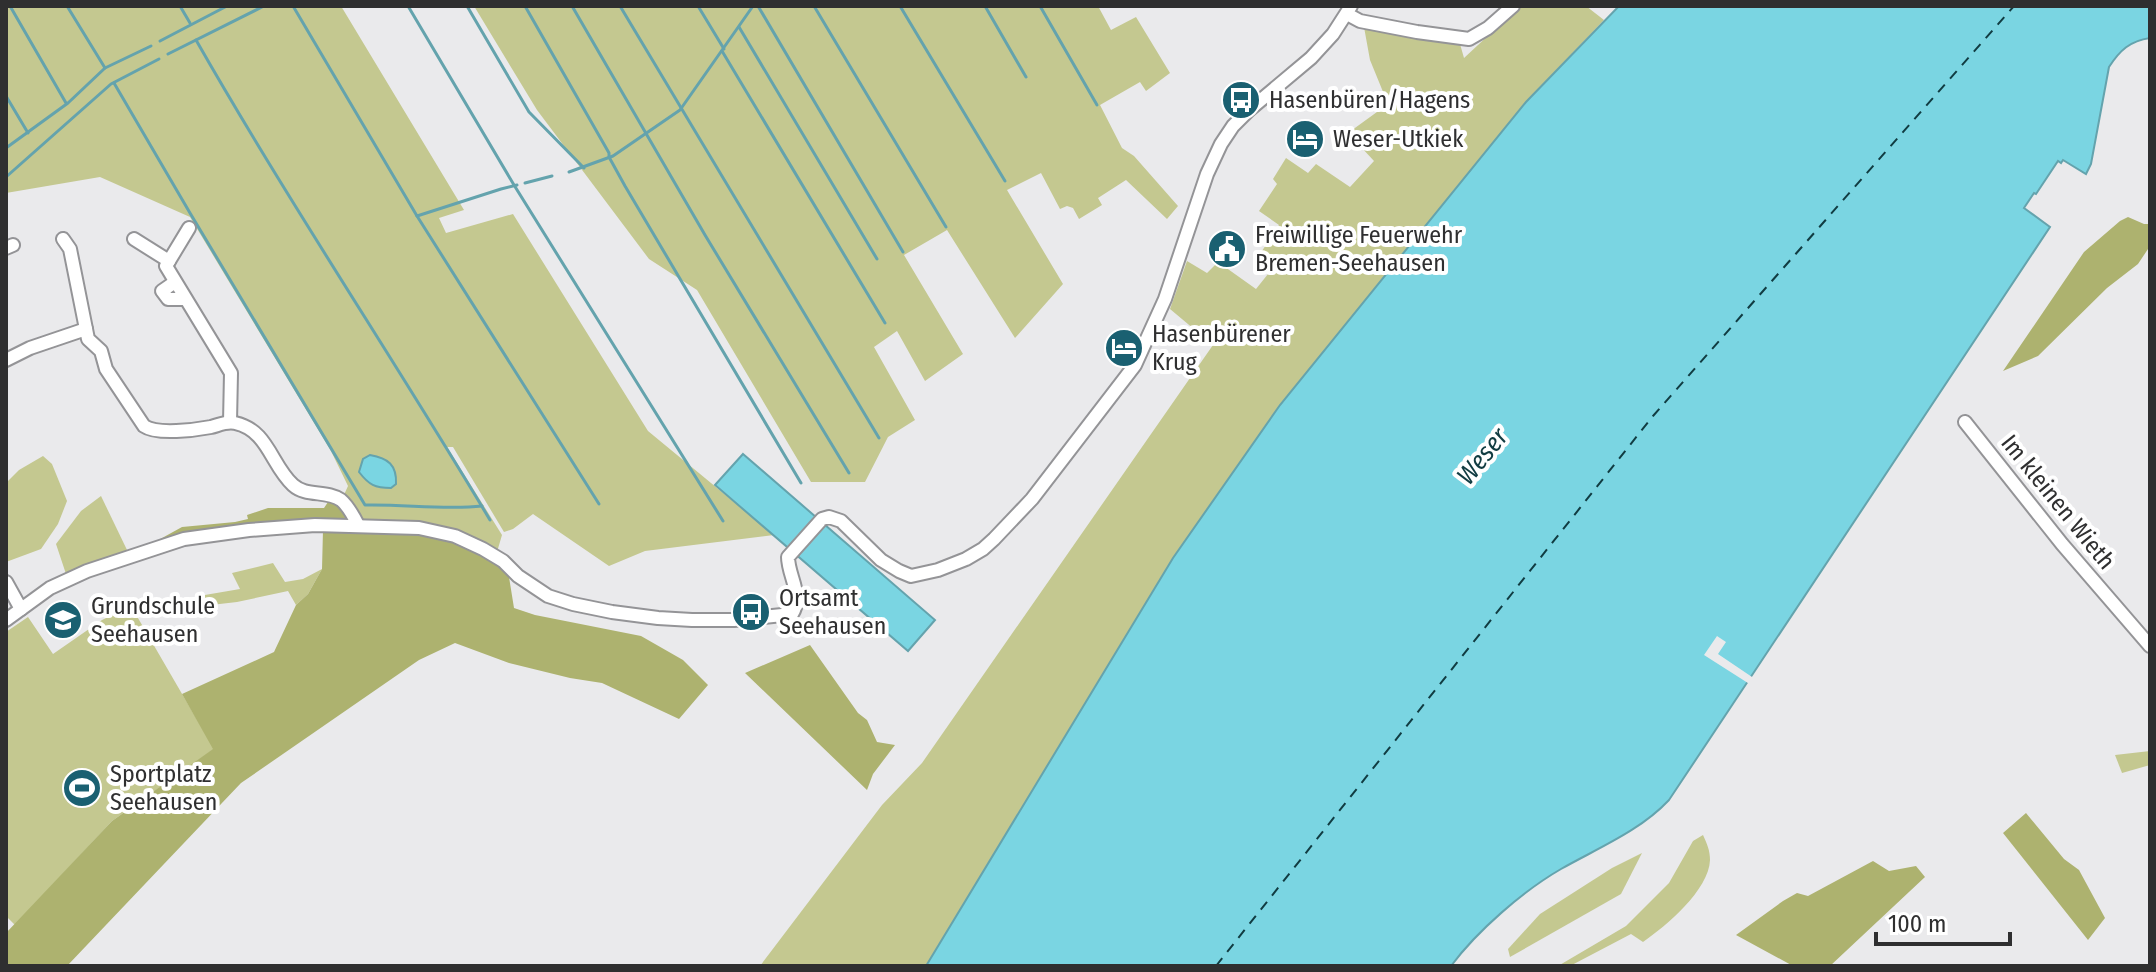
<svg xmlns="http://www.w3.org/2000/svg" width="2156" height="972" font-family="'Fira Sans Condensed',sans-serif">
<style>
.green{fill:#c4c890}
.forest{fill:#adb26f}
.water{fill:#7ad5e2;stroke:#64a3ad;stroke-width:2}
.pier{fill:#eaeaec}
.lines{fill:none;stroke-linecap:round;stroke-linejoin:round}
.stream{stroke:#64a3ad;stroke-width:3}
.ferry{stroke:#113c42;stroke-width:2;stroke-dasharray:10 8;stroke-linecap:butt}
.minor-casing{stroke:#949497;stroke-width:16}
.minor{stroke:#fff;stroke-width:12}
.labels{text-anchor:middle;stroke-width:8;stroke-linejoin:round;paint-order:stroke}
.poi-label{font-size:24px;fill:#2f2f30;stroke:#fff;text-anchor:start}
.street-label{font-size:24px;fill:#2f2f30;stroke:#fff}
.water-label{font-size:26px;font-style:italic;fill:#113c42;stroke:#fff}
</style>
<rect width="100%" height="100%" fill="#eaeaec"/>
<g class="green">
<path d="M 6,6 L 341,6 L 464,210 L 439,218 L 446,233 L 513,214 L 648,431 L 774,535 L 645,551 L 609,566 L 533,514 L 513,529 L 504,532 L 453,447 L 447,447 L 502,535 L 497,552 L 441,527 L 401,521 L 368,521 L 361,518 L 343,497 L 348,486 L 331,451 L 190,217 L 100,177 L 6,193 Z"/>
<path d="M 474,6 L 1098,6 L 1111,30 L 1136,17 L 1170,73 L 1146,91 L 1140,82 L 1100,105 L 1122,148 L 1134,156 L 1178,206 L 1167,219 L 1126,180 L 1098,198 L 1102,205 L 1079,219 L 1073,208 L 1067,206 L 1060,209 L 1041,173 L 1007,190 L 1063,284 L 1015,338 L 947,230 L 904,255 L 963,354 L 925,381 L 897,331 L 874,347 L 915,420 L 888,437 L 865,482 L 811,482 L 697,290 L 649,259 L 537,110 Z"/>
<path d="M 1520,6 L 1586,6 L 1604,20 L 1526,102 L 1280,405 L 1173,558 L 928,966 L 760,966 L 882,805 L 922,763 L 1213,345 L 1170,309 L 1187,261 L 1207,273 L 1218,262 L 1256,289 L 1272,269 L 1258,257 L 1279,225 L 1259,211 L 1277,184 L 1273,179 L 1286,158 L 1308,173 L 1316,164 L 1350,187 L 1374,161 L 1348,133 L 1388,104 L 1370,60 L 1364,27 L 1460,44 L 1464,58 Z"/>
<path d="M 43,456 L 52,464 L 67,501 L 58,524 L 41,549 L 6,562 L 6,483 L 19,470 Z"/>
<path d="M 101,496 L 128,552 L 66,574 L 56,544 L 81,511 Z"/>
<path d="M 273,563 L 285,582 L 303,579 L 322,569 L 308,594 L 296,605 L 288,591 L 237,602 L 185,608 L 183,602 L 199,596 L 240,589 L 232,573 Z"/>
<path d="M 131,606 L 214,749 L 112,821 L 15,925 L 6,916 L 6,632 L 28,617 L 53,654 L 102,620 Z"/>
<path d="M 2150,751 L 2150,765 L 2122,773 L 2115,755 Z"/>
<path d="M 1703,835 C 1707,844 1710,850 1710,860 C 1709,890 1666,926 1643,942 L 1631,934 L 1570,966 L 1558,966 L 1626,926 L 1669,883 L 1693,841 Z"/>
<path d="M 1642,853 L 1621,894 L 1510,957 L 1508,949 L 1540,914 L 1612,868 Z"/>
</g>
<g class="forest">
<path d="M 2128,217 L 2144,224 L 2150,224 L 2150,246 L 2138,264 L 2107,288 L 2038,356 L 2003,371 L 2084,252 L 2120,221 Z"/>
<path d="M 330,499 L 346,510 L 346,518 L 341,522 L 153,543 L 182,527 L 235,522 L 248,519 L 247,515 L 268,508 L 324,508 Z"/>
<path d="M 323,530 L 431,534 L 480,552 L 500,565 L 509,577 L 514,608 L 535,615 L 641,636 L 683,660 L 708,685 L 679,719 L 602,683 L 570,678 L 509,663 L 455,643 L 419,660 L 241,783 L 67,966 L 6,966 L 6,933 L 112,821 L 213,749 L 182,694 L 274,652 L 296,605 L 308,594 L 322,569 Z"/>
<path d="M 810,645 L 858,713 L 867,720 L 877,742 L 895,745 L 873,774 L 867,790 L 745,673 Z"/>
<path d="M 2026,813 L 2064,859 L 2079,870 L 2105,918 L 2088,940 L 2003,833 Z"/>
<path d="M 1873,861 L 1889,871 L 1916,866 L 1925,877 L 1830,966 L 1793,966 L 1736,935 L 1783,901 L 1797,893 L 1808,896 Z"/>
</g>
<g class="water">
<path d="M 1619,6 L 2150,6 L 2150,38 C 2130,41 2120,50 2109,67 L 2091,164 L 2086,174 L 2063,160 L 2061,163 L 2058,161 L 2036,194 L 2034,193 L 2024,208 L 2050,227 L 1669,800 C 1640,831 1598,848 1561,869 C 1523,891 1477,931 1451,966 L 926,966 L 1173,558 L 1280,405 L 1526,102 Z"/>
<path d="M 743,454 L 935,620 L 908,651 L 715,485 Z"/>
<path d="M 370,455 C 388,458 397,465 396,484 L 391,488 C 375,488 369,485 359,472 L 363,459 Z"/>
</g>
<path class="pier" d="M 1717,636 L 1726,642 L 1718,654 L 1755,679 L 1751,685 L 1704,655 Z"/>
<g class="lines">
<g class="stream">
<path d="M 10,6 L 66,103"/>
<path d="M 67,6 L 105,68"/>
<path d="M 180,6 L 190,23"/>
<path d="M 293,6 L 417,216 L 501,189 L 517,185"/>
<path d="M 408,6 L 514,185 L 723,521"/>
<path d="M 467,6 L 529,112 L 584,168"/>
<path d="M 525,6 L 609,153 L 609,157 L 625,186 L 801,483"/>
<path d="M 572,6 L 705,235 L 849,473"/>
<path d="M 620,6 L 879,438"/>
<path d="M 698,6 L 724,49"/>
<path d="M 758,6 L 903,252"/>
<path d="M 814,6 L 946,227"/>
<path d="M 900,6 L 1005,181"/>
<path d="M 985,6 L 1026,77"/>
<path d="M 1040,6 L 1097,105"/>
<path d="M 739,27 L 877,259"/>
<path d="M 196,40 C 289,203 394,359 490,520"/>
<path d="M 160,41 L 227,6"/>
<path d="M 722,51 L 885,323"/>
<path d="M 168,54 L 264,6"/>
<path d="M 114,83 L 190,213 L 365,505 C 404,504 444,510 482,506"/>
<path d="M 6,96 L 28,133"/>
<path d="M 6,148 L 68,103 L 105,68 L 151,46"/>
<path d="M 569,172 L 613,156 L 680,110 L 753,6"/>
<path d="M 6,177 L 111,84 L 159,59"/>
<path d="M 525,183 L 552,176"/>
<path d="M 417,216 L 599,504"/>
</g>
<path class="ferry" d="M 1216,966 L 1653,416 L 2014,6"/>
<g class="minor-casing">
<g id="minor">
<path d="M 1347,14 L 1360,21 L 1417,32 L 1469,39 L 1488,28 L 1513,6"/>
<path d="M 189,228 L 166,266 L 231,373 L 230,422"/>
<path d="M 63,239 L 70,249 L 86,329"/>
<path d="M 134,239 L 169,261"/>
<path d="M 6,248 L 13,245"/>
<path d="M 175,282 L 162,291 L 168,299 L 185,299"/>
<path d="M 6,360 L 30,348 L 86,329 L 88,339 L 101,351 L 106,369 L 144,426 C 157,435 195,430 211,427 C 219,425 227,421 235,423 C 268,430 271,465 293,485 C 306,497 327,490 341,500 C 348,506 354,517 358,525"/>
<path d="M 1965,422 L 2062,544 L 2150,646"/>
<path d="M 6,582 L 21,609"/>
<path d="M 6,620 L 50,588 L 87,571 L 184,539 L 249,530 L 315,525 L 419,528 L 455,536 L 483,549 L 503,561 L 518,576 L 548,596 L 573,604 L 612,612 L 658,618 L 692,620 L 734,620 L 792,614 C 804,595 788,576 788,557 L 822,519 L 829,517 L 841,521 L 881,560 L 899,571 L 911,576 L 938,570 L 966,559 L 983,549 L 994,539 L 1032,499 L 1135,365 L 1165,299 L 1207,174 L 1221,144 L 1233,126 L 1249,110 L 1311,58 L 1333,34 L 1351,6"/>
</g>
</g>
<use href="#minor" class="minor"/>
</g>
<defs>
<g id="bus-disc" transform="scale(2)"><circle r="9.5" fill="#1a6071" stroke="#fff"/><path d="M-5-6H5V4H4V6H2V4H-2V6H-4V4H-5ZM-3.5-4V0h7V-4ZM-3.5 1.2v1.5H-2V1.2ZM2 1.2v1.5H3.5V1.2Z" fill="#fff"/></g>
<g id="hotel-disc" transform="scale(2)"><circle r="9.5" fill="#1a6071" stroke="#fff"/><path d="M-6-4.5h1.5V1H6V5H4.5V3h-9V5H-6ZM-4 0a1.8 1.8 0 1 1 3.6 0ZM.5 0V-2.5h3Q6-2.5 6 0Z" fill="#fff"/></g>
<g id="civic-disc" transform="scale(2)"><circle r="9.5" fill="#1a6071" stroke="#fff"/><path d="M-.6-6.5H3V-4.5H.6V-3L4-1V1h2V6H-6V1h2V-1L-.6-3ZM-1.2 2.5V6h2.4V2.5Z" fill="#fff"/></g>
<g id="school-disc" transform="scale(2)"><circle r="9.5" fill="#1a6071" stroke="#fff"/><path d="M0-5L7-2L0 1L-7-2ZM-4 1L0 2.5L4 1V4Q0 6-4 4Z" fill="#fff"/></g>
<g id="stadium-disc" transform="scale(2)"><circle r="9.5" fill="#1a6071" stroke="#fff"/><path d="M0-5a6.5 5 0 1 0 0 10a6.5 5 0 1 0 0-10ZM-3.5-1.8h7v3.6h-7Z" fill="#fff"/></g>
</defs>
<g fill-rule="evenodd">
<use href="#bus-disc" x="1241" y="100"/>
<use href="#hotel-disc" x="1305" y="139"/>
<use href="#civic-disc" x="1227" y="249"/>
<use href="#hotel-disc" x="1124" y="348"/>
<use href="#bus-disc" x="751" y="612"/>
<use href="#school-disc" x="63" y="620"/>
<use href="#stadium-disc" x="82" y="788"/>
</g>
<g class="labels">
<g class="poi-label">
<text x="1269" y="108">Hasenbüren/Hagens</text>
<text x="1333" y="147">Weser-Utkiek</text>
<text x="1255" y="243">Freiwillige Feuerwehr<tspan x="1255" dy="28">Bremen-Seehausen</tspan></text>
<text x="1152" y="342">Hasenbürener<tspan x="1152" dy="28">Krug</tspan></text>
<text x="779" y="606">Ortsamt<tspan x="779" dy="28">Seehausen</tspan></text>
<text x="91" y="614">Grundschule<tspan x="91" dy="28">Seehausen</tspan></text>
<text x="110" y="782">Sportplatz<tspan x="110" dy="28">Seehausen</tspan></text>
</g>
<g class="street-label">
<text transform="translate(2058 502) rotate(51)" y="8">Im kleinen Wieth</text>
</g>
<g class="water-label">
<text transform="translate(1482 456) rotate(-51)" y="9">Weser</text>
</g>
</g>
<rect width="2156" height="972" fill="none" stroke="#2f2f30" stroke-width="16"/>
<path d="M1876 932v12h134v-12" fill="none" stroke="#2f2f30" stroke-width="4"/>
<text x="1888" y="932" font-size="24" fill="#2f2f30" stroke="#ffffff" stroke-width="6" paint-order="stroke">100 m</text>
</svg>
